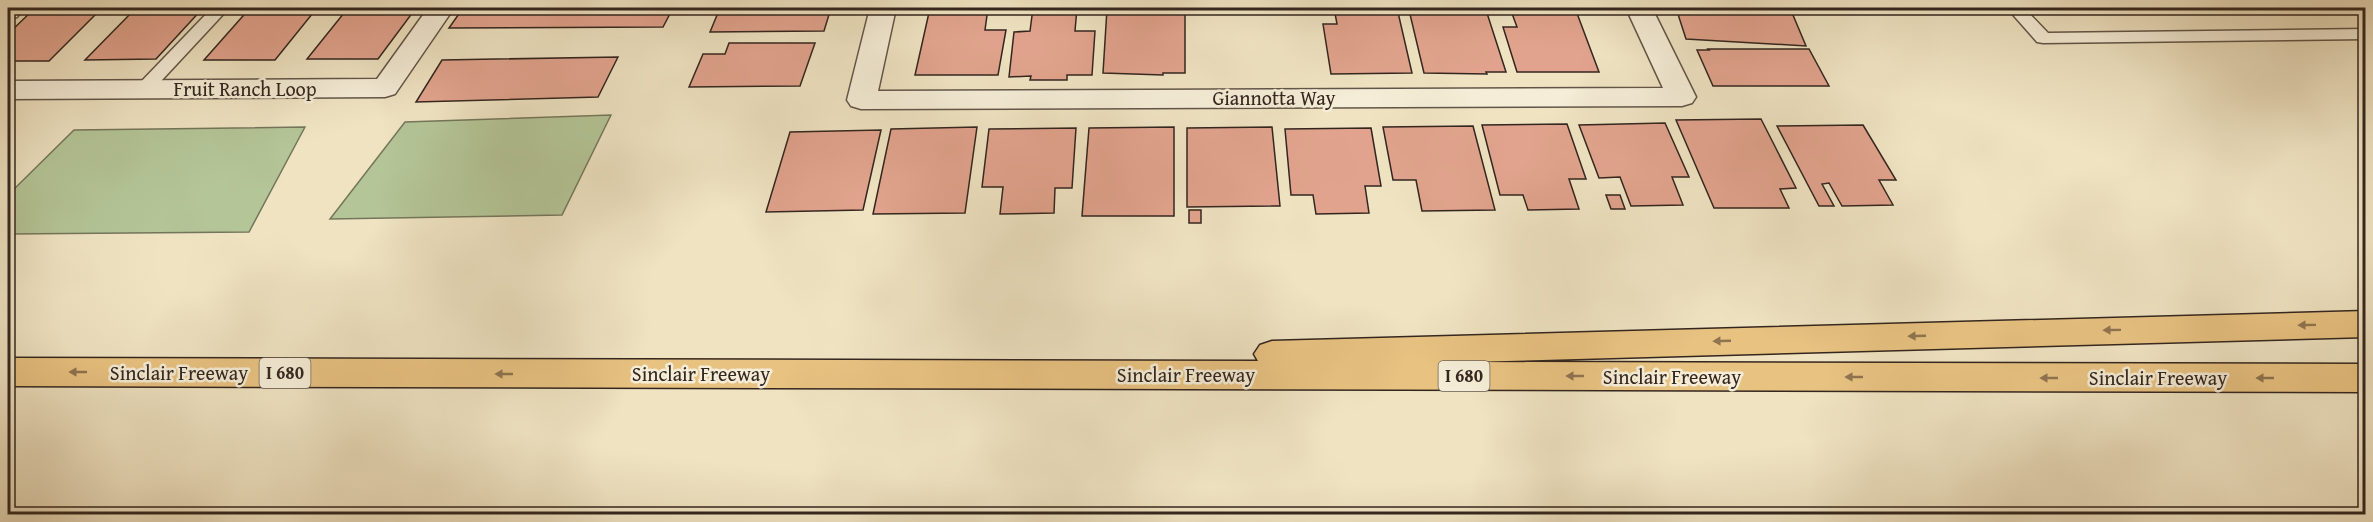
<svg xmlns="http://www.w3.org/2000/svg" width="2373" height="522" font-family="'Gentium Book Plus',serif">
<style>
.green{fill:#b4c597;stroke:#74765b;stroke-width:1.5}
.building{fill:#e1a38d;stroke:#33261f;stroke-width:1.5}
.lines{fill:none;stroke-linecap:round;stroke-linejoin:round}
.lane-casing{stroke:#625548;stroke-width:3}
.street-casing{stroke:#625548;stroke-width:3}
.highway-casing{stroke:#33261f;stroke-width:3}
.lane{fill:#f5edd7;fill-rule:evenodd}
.street{fill:#f5edd7;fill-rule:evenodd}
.highway{fill:#e8c281;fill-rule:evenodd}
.oneway{fill:#8e7450}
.labels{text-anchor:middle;stroke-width:5;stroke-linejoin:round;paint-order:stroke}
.shield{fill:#f5edd7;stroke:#6d6256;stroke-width:1.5}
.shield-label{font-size:18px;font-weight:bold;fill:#33261f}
.street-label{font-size:20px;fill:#33261f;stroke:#f5edd7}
</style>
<rect width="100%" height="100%" fill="#efe3c2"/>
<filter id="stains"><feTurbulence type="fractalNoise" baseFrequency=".00333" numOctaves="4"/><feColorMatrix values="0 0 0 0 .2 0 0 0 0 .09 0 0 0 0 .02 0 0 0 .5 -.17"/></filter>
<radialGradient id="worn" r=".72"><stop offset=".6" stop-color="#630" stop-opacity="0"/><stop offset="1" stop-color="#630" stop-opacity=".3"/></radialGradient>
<g class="green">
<path d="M 611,115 L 562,215 L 330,219 L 405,122 Z"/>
<path d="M 305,127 L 249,232 L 8,234 L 8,195 L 74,130 Z"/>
</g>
<g class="building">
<path d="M 35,8 L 102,8 L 49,61 L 8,61 L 8,34 Z"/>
<path d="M 136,8 L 203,8 L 156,59 L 85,60 Z"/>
<path d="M 250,8 L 317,8 L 275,60 L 204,60 Z"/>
<path d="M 348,8 L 416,8 L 378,59 L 307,59 Z"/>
<path d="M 463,8 L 673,8 L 663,27 L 449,28 Z"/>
<path d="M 720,8 L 831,8 L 824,31 L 710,32 Z"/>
<path d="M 930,8 L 988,8 L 985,30 L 1006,30 L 998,75 L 915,75 Z"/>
<path d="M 1033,8 L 1077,8 L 1075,31 L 1095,31 L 1092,75 L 1067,75 L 1067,80 L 1030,80 L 1031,76 L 1009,77 L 1014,32 L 1030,31 Z"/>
<path d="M 1334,8 L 1397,8 L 1412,73 L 1331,74 L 1323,24 L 1337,24 Z"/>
<path d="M 1510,8 L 1575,8 L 1599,72 L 1517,72 L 1503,27 L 1517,27 Z"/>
<path d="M 1676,8 L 1790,8 L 1806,46 L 1686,39 Z"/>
<path d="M 1107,9 L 1185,9 L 1185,73 L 1163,73 L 1163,75 L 1103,73 Z"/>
<path d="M 1409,10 L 1486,10 L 1506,72 L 1486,72 L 1487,74 L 1424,73 Z"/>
<path d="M 729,43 L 815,43 L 800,86 L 689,87 L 703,54 L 725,54 Z"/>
<path d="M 1708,49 L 1809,49 L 1829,86 L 1713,86 L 1697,50 L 1709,50 Z"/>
<path d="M 618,57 L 598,97 L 416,102 L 442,60 Z"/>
<path d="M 1761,119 L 1796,188 L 1780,189 L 1789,208 L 1714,208 L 1676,120 Z"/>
<path d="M 1665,123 L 1689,177 L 1672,177 L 1683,205 L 1631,206 L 1620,177 L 1599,178 L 1579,125 Z"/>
<path d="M 1567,124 L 1586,179 L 1569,179 L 1579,209 L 1528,210 L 1523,195 L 1500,195 L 1482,125 Z"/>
<path d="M 1863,125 L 1896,180 L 1879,180 L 1893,205 L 1842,206 L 1829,183 L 1822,184 L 1834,206 L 1819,206 L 1777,126 Z"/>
<path d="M 1473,126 L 1495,210 L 1422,211 L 1416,180 L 1393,180 L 1383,127 Z"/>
<path d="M 977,127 L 965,213 L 873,214 L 891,129 Z"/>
<path d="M 1174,127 L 1174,216 L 1082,216 L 1089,128 Z"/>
<path d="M 1272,127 L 1280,206 L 1187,207 L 1187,128 Z"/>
<path d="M 1076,128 L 1072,188 L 1055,188 L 1054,213 L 1000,214 L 1003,187 L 982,187 L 989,129 Z"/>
<path d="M 1371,128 L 1381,186 L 1365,186 L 1369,213 L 1316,214 L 1313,195 L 1291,195 L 1285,129 Z"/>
<path d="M 881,130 L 863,210 L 766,212 L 790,132 Z"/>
<path d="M 1606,195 L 1620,195 L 1625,209 L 1611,209 Z"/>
<rect x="1189" y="210" width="12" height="13"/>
</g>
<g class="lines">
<g class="lane-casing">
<g id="lane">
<path d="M 212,8 L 229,8 L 149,94 L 137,94 L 134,90 L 137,86 Z"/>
<path d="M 2007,8 L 2024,8 L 2048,33 L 2366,29 L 2366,39 L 2043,43 L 2037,42 Z"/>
</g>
</g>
<g class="street-casing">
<g id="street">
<path d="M 8,8 L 24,8 L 17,17 L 8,19 Z"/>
<path d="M 428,8 L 454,8 L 395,94 L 385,97 L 8,99 L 8,81 L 377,79 Z"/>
<path d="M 870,8 L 896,8 L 878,91 L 1663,88 L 1626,8 L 1652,8 L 1696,97 L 1692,103 L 1682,106 L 861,109 L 851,106 L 847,100 Z"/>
</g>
</g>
<g class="highway-casing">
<path id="highway" d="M 2366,311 L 2366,337 L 1468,362 L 2366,364 L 2366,392 L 8,386 L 8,358 L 1258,361 L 1254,354 L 1260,345 L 1272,341 Z"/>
</g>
<use href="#lane" class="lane"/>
<use href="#street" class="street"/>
<use href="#highway" class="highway"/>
</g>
<defs><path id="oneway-solid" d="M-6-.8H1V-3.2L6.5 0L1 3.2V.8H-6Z" transform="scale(1.5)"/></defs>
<g class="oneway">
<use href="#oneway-solid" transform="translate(2307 325) rotate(179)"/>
<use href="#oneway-solid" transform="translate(2112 330) rotate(179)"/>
<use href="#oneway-solid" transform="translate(1917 336) rotate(178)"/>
<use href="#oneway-solid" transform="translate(1722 341) rotate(178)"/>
<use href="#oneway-solid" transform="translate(78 372) rotate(-180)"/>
<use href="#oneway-solid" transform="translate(504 374) rotate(-180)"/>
<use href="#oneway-solid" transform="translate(1575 376) rotate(-180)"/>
<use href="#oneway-solid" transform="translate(1854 377) rotate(-180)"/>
<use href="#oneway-solid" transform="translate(2049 378) rotate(-180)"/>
<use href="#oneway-solid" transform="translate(2265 378) rotate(-180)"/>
</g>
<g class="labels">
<g class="shield">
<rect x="259.5" y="358" width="51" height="30" rx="4.5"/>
<rect x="1438.5" y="361" width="51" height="30" rx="4.5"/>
</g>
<g class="shield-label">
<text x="285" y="379">I 680</text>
<text x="1464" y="382">I 680</text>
</g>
<g class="street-label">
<text x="245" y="96">Fruit Ranch Loop</text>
<text x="1274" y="105">Giannotta Way</text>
<text x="179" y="380">Sinclair Freeway</text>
<text x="701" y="381">Sinclair Freeway</text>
<text x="1186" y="382">Sinclair Freeway</text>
<text x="1672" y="384">Sinclair Freeway</text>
<text x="2158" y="385">Sinclair Freeway</text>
</g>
</g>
<rect width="2373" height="522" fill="none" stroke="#efe3c2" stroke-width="30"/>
<rect x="9" y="9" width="2355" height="504" fill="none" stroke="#33261f" stroke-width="3"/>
<rect x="15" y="15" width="2343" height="492" fill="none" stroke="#33261f" stroke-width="1.5"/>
<rect width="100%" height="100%" filter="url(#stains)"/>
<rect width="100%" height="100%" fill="url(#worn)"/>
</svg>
